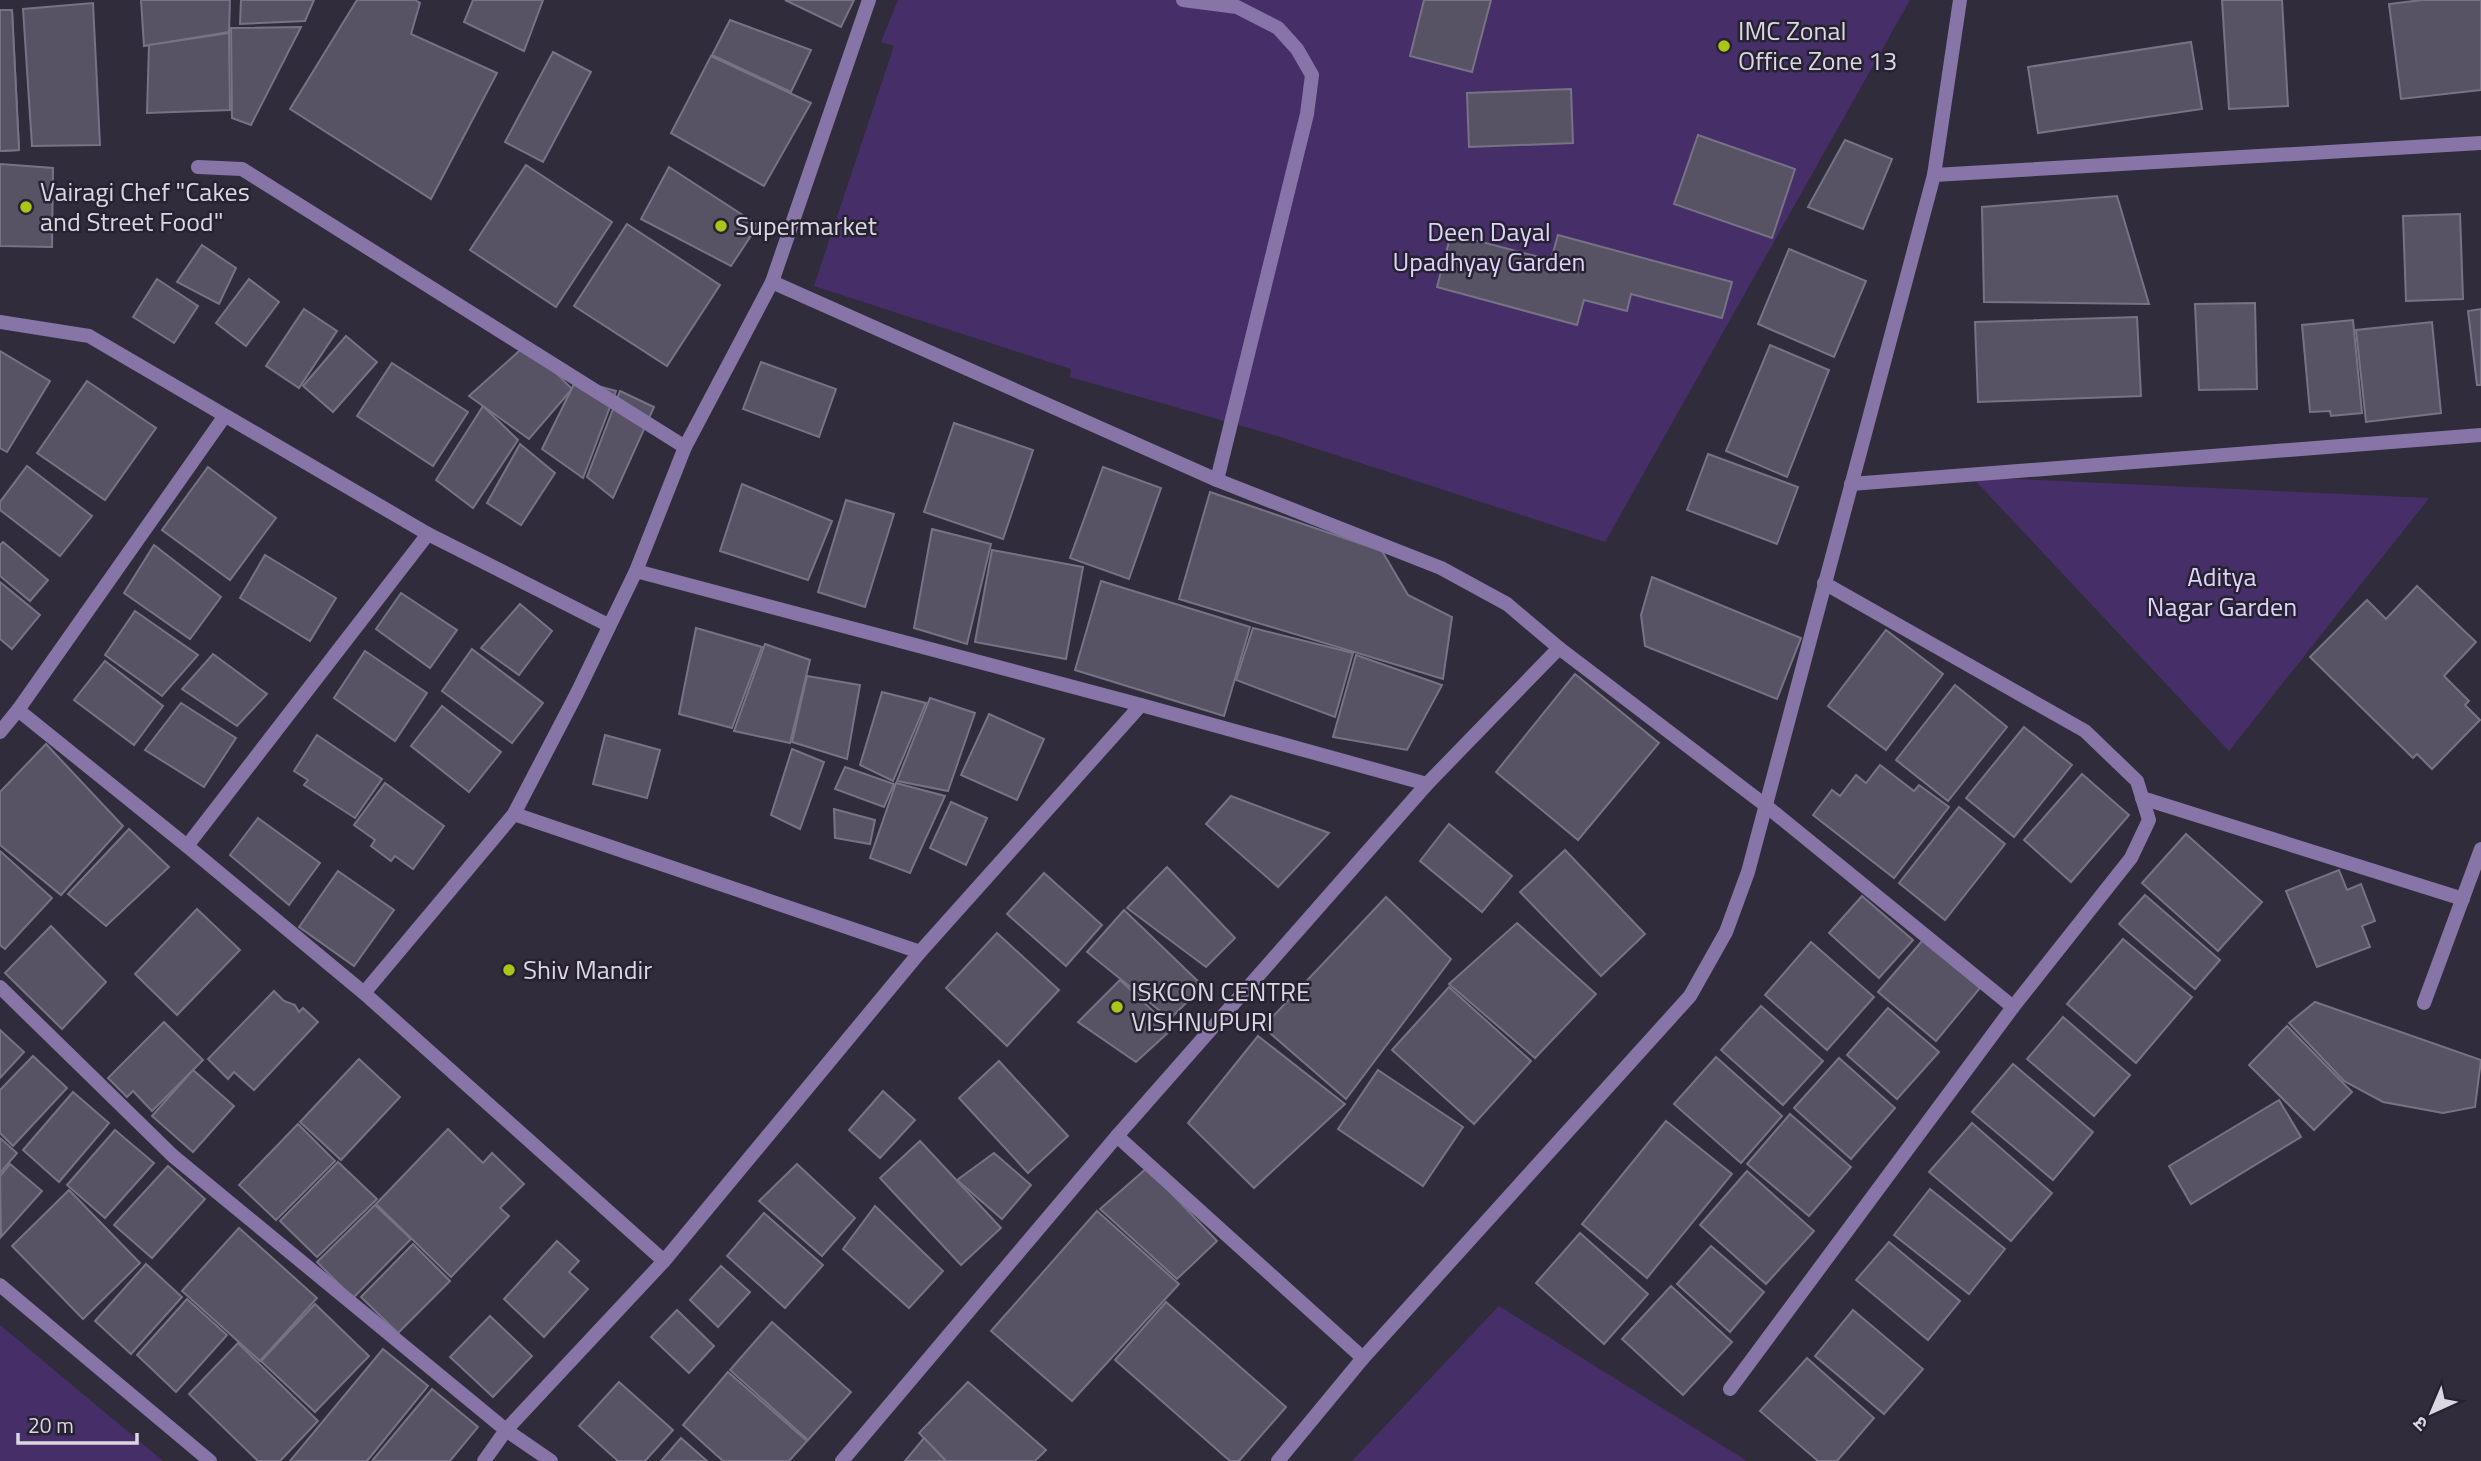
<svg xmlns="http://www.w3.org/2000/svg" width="2481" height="1461" font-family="'Titillium Web','Noto Sans Devanagari',sans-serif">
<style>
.green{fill:#462f69}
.building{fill:#585265;stroke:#777285;stroke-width:2}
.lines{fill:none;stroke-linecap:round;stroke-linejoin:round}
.service{stroke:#8675a6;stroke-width:14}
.minor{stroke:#8675a6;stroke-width:14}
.poi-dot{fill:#aac717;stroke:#272232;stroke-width:2.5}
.labels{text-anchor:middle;stroke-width:5;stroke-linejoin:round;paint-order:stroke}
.poi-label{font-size:26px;fill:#dad7e1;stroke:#272232;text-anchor:start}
.park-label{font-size:26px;fill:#dfd2fa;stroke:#272232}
</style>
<rect width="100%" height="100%" fill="#312c3c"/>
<g class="green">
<path d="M 898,0 L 1910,0 L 1605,542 L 1277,436 L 1070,377 L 1071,369 L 814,286 L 894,46 L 881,42 Z"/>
<path d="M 1972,477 L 2429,498 L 2229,751 Z"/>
<path d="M 1499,1306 L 1747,1461 L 1352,1461 Z"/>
<path d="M 0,1325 L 163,1461 L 0,1461 Z"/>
</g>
<g class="building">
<path d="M 141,0 L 230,0 L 229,32 L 144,46 Z"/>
<path d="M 241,0 L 314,0 L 305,21 L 240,24 Z"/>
<path d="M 357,0 L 415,0 L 420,3 L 411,34 L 497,73 L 431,199 L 290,109 Z"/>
<path d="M 473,0 L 543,0 L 524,51 L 464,22 Z"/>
<path d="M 785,0 L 854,0 L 841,27 Z"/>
<path d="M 1424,0 L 1491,0 L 1472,72 L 1410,56 Z"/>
<path d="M 2222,0 L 2282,0 L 2288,106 L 2229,109 Z"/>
<path d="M 2422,0 L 2481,0 L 2481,90 L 2401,99 L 2389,4 Z"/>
<path d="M 93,3 L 100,145 L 32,146 L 23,9 Z"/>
<path d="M 0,10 L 12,10 L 19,150 L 0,151 Z"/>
<path d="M 0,10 L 12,10 L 19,150 L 0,151 Z"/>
<path d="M 730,20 L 811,50 L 791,92 L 712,55 Z"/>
<path d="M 301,27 L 251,125 L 232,118 L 231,28 Z"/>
<path d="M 229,33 L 230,110 L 147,113 L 149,45 Z"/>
<path d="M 2191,42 L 2202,109 L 2038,133 L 2028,67 Z"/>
<path d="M 553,52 L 591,72 L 543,162 L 505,142 Z"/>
<path d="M 711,56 L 811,103 L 764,186 L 671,133 Z"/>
<path d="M 1571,89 L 1573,143 L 1469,147 L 1467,93 Z"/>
<path d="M 1698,135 L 1795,169 L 1772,238 L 1674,204 Z"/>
<path d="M 1845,140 L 1892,159 L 1863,229 L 1808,207 Z"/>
<path d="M 0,164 L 53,168 L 52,247 L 0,246 Z"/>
<path d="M 526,165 L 612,222 L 556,307 L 470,250 Z"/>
<path d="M 669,167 L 758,225 L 731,266 L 641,219 Z"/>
<path d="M 2117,196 L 2149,304 L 1984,302 L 1982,207 Z"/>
<path d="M 2460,214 L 2463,299 L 2406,301 L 2403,216 Z"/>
<path d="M 627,224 L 720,285 L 667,366 L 574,306 Z"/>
<path d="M 1451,234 L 1551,260 L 1558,235 L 1732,282 L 1722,318 L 1631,294 L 1627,311 L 1584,300 L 1577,325 L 1437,287 Z"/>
<path d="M 202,245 L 236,268 L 219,304 L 177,282 Z"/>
<path d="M 1789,249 L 1866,281 L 1834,357 L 1758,324 Z"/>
<path d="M 157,279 L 198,306 L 174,343 L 133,317 Z"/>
<path d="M 249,279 L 279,302 L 246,346 L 216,323 Z"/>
<path d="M 2255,303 L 2257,389 L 2199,390 L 2195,304 Z"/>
<path d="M 304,309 L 337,331 L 299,388 L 266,366 Z"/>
<path d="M 2481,309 L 2481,385 L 2477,385 L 2468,311 Z"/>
<path d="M 2137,317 L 2141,396 L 1978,402 L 1975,322 Z"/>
<path d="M 2353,320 L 2362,413 L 2331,416 L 2330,411 L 2310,412 L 2302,325 Z"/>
<path d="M 2432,322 L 2441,413 L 2366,422 L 2356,330 Z"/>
<path d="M 346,336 L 377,362 L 333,412 L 303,386 Z"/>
<path d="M 527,344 L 572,389 L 529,439 L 469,396 Z"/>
<path d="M 1770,345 L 1829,370 L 1787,477 L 1726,451 Z"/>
<path d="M 0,351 L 50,381 L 7,452 L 0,448 Z"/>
<path d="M 761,362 L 836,389 L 819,437 L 743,409 Z"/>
<path d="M 392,363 L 468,412 L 433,466 L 357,416 Z"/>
<path d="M 576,380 L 616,391 L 583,478 L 542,449 Z"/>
<path d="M 87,381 L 156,428 L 105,500 L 37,453 Z"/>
<path d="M 620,391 L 654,407 L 613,498 L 587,477 Z"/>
<path d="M 483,406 L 518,440 L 473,508 L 436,480 Z"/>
<path d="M 954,423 L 1033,450 L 1003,539 L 924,512 Z"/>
<path d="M 520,444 L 555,473 L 521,525 L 487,503 Z"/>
<path d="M 1708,454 L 1798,487 L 1777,544 L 1687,510 Z"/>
<path d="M 27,466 L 92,516 L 60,556 L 0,510 L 0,502 Z"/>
<path d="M 208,467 L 276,518 L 230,580 L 162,530 Z"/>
<path d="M 1103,467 L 1161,488 L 1129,579 L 1070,558 Z"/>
<path d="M 742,484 L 832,521 L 808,580 L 720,551 Z"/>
<path d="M 1210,492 L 1382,551 L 1408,595 L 1452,617 L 1443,679 L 1179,599 Z"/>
<path d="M 846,500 L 894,514 L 865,607 L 818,592 Z"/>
<path d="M 932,529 L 991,544 L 967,644 L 914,628 Z"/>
<path d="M 3,542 L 48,580 L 30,601 L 0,576 L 0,545 Z"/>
<path d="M 154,545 L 221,597 L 190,639 L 124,593 Z"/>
<path d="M 992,550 L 1083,567 L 1066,659 L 975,642 Z"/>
<path d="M 265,555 L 336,598 L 310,641 L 240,598 Z"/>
<path d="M 1652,577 L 1801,638 L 1777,699 L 1645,646 L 1641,615 Z"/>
<path d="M 1101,581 L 1250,627 L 1224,716 L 1075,670 Z"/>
<path d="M 0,582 L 40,615 L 12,649 L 0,639 Z"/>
<path d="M 2417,586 L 2476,642 L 2444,676 L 2469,701 L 2465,705 L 2480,720 L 2432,769 L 2417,754 L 2413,758 L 2310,657 L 2367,600 L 2386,619 Z"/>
<path d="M 401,593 L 457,630 L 430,668 L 376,629 Z"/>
<path d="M 520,604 L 552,631 L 519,675 L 481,648 Z"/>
<path d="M 135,611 L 198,655 L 162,696 L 105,655 Z"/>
<path d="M 696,628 L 762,647 L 732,728 L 679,714 Z"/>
<path d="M 1253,628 L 1353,653 L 1335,717 L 1236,680 Z"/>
<path d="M 1886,630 L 1943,674 L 1886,750 L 1828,706 Z"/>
<path d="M 765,644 L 810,660 L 790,743 L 734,731 Z"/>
<path d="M 472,649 L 543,703 L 512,743 L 442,691 Z"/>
<path d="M 365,651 L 427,693 L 395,741 L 334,698 Z"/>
<path d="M 213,654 L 267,694 L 237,726 L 182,689 Z"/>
<path d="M 1356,655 L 1442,685 L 1407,750 L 1333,737 Z"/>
<path d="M 105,661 L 163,706 L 134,745 L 74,700 Z"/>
<path d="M 1575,674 L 1659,743 L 1578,840 L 1496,772 Z"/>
<path d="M 807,676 L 860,685 L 847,759 L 792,742 Z"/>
<path d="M 1955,685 L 2007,727 L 1948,801 L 1896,760 Z"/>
<path d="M 882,692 L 926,703 L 893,781 L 860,765 Z"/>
<path d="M 930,698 L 975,713 L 948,791 L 897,781 Z"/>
<path d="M 181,703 L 236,738 L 204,787 L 145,750 Z"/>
<path d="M 442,706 L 501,752 L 469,792 L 411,746 Z"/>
<path d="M 989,714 L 1044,739 L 1017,800 L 961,775 Z"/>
<path d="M 2024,727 L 2072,765 L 2014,837 L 1966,798 Z"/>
<path d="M 317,735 L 382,779 L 355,818 L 304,785 L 308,780 L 294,771 Z"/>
<path d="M 605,735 L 660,750 L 647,798 L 593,784 Z"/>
<path d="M 46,744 L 123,826 L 61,895 L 0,845 L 0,792 Z"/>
<path d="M 792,749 L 824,762 L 800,829 L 771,815 Z"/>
<path d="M 1880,765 L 1914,791 L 1919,785 L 1949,807 L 1894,878 L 1813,815 L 1832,790 L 1840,796 L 1856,775 L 1866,783 Z"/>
<path d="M 845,767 L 894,784 L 884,807 L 835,789 Z"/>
<path d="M 2082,774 L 2129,815 L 2071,882 L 2024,840 Z"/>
<path d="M 385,783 L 444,826 L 413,869 L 395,856 L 391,861 L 371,846 L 375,840 L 354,825 Z"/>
<path d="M 896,783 L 945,796 L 910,873 L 870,858 Z"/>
<path d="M 1231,796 L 1329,833 L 1278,887 L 1206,824 Z"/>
<path d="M 951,802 L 987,818 L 966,865 L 930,848 Z"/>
<path d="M 1959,807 L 2005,844 L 1945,920 L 1899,883 Z"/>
<path d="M 834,809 L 875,820 L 870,844 L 835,838 Z"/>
<path d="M 258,818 L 320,863 L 289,905 L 230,855 Z"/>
<path d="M 1449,824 L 1512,876 L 1482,912 L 1420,861 Z"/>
<path d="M 129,829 L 169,867 L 106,926 L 68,894 Z"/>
<path d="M 2186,834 L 2262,902 L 2218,951 L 2142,883 Z"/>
<path d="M 1565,850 L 1645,934 L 1601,976 L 1520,892 Z"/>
<path d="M 0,851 L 52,898 L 5,949 L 0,945 Z"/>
<path d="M 1167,867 L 1235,938 L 1206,967 L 1127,908 Z"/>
<path d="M 2339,870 L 2347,890 L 2361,884 L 2375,921 L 2362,926 L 2370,947 L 2317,967 L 2286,891 Z"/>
<path d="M 338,871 L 394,910 L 354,966 L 299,927 Z"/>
<path d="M 1044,873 L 1102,925 L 1066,966 L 1007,914 Z"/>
<path d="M 2145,895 L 2220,960 L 2195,989 L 2119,924 Z"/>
<path d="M 1862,896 L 1913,940 L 1879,978 L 1829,933 Z"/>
<path d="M 1386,897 L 1451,959 L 1346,1099 L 1263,1027 Z"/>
<path d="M 197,909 L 240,950 L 177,1015 L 135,974 Z"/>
<path d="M 1124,910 L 1203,986 L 1170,1019 L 1087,952 Z"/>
<path d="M 1517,923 L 1596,994 L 1535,1058 L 1449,984 Z"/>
<path d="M 51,926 L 106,982 L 62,1029 L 5,973 Z"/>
<path d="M 997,933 L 1059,990 L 1007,1046 L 946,988 Z"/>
<path d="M 2123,939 L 2192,997 L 2136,1063 L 2067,1004 Z"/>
<path d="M 1923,940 L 1980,988 L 1936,1041 L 1878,992 Z"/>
<path d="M 1811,942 L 1874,997 L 1827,1050 L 1765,995 Z"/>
<path d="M 1120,980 L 1172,1029 L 1136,1062 L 1078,1022 Z"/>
<path d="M 1449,987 L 1531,1061 L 1474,1124 L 1392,1050 Z"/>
<path d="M 274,991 L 284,1001 L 295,1005 L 299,1012 L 303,1008 L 318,1022 L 254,1090 L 234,1072 L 228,1079 L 208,1059 Z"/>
<path d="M 2315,1002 L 2481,1060 L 2475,1107 L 2443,1113 L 2383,1102 L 2344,1081 L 2289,1023 Z"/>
<path d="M 1761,1006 L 1823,1061 L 1783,1105 L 1721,1050 Z"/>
<path d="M 1888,1008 L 1939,1052 L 1897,1099 L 1847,1055 Z"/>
<path d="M 2063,1017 L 2130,1075 L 2094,1116 L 2027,1059 Z"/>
<path d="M 164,1022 L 203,1060 L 152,1111 L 133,1091 L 127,1097 L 108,1078 Z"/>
<path d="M 2287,1026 L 2352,1092 L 2314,1130 L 2249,1065 Z"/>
<path d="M 0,1030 L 24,1052 L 0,1078 Z"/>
<path d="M 1258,1036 L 1345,1104 L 1254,1188 L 1188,1123 Z"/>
<path d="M 33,1056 L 67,1088 L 13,1146 L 0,1133 L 0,1090 Z"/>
<path d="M 1716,1057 L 1782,1116 L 1741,1163 L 1674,1104 Z"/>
<path d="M 1839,1058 L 1895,1108 L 1851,1159 L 1794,1108 Z"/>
<path d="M 359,1059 L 400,1097 L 341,1160 L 300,1122 Z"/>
<path d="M 999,1061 L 1068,1136 L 1028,1173 L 959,1098 Z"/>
<path d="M 2013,1064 L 2093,1132 L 2053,1180 L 1972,1112 Z"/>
<path d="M 193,1070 L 234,1106 L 193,1152 L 152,1116 Z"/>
<path d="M 1378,1070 L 1463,1127 L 1423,1186 L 1338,1129 Z"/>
<path d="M 883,1091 L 915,1120 L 880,1158 L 849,1130 Z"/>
<path d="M 73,1092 L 109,1123 L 59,1182 L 23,1150 Z"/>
<path d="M 2279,1100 L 2301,1137 L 2191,1204 L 2169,1166 Z"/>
<path d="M 1790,1114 L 1851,1167 L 1809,1216 L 1747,1164 Z"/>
<path d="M 1666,1121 L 1732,1174 L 1647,1278 L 1582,1224 Z"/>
<path d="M 1972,1123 L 2052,1193 L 2011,1241 L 1929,1172 Z"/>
<path d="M 298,1124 L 335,1161 L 276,1220 L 239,1185 Z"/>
<path d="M 448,1129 L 483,1163 L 492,1153 L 524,1184 L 500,1208 L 509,1216 L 451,1277 L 376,1204 Z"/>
<path d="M 115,1130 L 154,1163 L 105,1218 L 67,1185 Z"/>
<path d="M 0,1138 L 17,1153 L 0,1173 Z"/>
<path d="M 920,1141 L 1001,1228 L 961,1265 L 880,1178 Z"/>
<path d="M 994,1153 L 1031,1185 L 1002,1219 L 957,1180 Z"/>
<path d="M 338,1162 L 377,1199 L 317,1257 L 280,1221 Z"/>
<path d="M 10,1164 L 42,1191 L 1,1237 L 0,1176 Z"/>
<path d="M 797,1164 L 855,1218 L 822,1256 L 759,1201 Z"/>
<path d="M 168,1166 L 205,1199 L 152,1258 L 114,1225 Z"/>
<path d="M 1147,1168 L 1217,1241 L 1177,1279 L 1100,1209 Z"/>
<path d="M 1747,1171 L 1814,1231 L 1766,1284 L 1700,1225 Z"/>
<path d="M 1930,1189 L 2005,1249 L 1969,1294 L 1894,1235 Z"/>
<path d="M 69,1190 L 140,1263 L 83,1319 L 12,1246 Z"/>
<path d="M 375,1205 L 411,1239 L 353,1298 L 317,1262 Z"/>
<path d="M 875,1206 L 943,1271 L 909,1308 L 843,1249 Z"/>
<path d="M 1097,1211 L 1179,1284 L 1072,1401 L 991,1331 Z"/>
<path d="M 764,1213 L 823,1265 L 785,1308 L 727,1256 Z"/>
<path d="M 239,1228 L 317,1298 L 260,1361 L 182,1291 Z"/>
<path d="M 1580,1233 L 1648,1294 L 1604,1344 L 1536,1283 Z"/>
<path d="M 557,1241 L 579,1261 L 569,1272 L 588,1289 L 544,1337 L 504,1299 Z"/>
<path d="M 1889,1242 L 1960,1301 L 1928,1340 L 1856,1280 Z"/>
<path d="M 413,1244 L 450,1281 L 398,1333 L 361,1297 Z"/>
<path d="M 1711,1246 L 1764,1292 L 1730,1332 L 1677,1284 Z"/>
<path d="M 146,1264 L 182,1297 L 131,1354 L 95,1321 Z"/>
<path d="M 721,1266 L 750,1292 L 718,1327 L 690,1300 Z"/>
<path d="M 1671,1286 L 1732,1342 L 1683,1395 L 1622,1339 Z"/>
<path d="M 187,1299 L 227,1335 L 176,1392 L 137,1355 Z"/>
<path d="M 1166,1302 L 1286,1407 L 1239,1461 L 1230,1461 L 1115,1360 Z"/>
<path d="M 315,1304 L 369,1356 L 315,1412 L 261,1361 Z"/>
<path d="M 677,1310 L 714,1346 L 689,1373 L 651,1337 Z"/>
<path d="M 1853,1310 L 1923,1369 L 1884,1414 L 1815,1356 Z"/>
<path d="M 490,1316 L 532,1356 L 493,1397 L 450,1357 Z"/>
<path d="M 772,1322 L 851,1392 L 808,1440 L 730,1370 Z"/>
<path d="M 238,1343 L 318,1421 L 280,1461 L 258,1461 L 189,1394 Z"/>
<path d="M 383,1349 L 428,1386 L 367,1461 L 290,1461 Z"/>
<path d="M 1807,1358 L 1874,1418 L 1837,1461 L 1818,1461 L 1760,1411 Z"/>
<path d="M 728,1372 L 807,1441 L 789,1461 L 723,1461 L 683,1425 Z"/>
<path d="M 619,1382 L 673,1430 L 645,1461 L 618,1461 L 579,1426 Z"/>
<path d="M 968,1382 L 1046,1450 L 1035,1461 L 946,1461 L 919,1433 Z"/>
<path d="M 432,1389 L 478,1427 L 450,1461 L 372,1461 Z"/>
<path d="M 681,1438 L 707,1461 L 661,1461 Z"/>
<path d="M 924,1438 L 946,1461 L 905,1461 Z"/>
</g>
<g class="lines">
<path class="service" d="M 1183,0 L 1237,7 L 1278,28 L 1297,49 L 1312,75 L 1307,114 L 1217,480"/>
<g class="minor">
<path d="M 198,167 L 242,169 L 685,447"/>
<path d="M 1934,175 L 2481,143"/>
<path d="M 772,282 L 1217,480 L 1441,568 L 1507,604 L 1559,648 L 1765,805 L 2013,1007"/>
<path d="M 0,322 L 89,336 L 428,534 L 608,625"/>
<path d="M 1851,484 L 2481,435"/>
<path d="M 636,571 L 1141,705 L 1427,784"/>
<path d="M 18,710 L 187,846 L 364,993 L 664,1261"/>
<path d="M 0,732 L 18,710 L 224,417"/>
<path d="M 2142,798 L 2463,899"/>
<path d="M 514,814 L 920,952"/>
<path d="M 187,846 L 428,534"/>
<path d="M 0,987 L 173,1156 L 506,1430 L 551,1461"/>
<path d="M 364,993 L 514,814 L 577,693 L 636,571 L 685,447 L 772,282 L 869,0"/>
<path d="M 2424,1003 L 2481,849"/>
<path d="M 1117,1136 L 1363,1358"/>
<path d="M 0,1285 L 210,1461"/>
<path d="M 1730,1389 L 2013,1007 L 2131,858 L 2149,820 L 2137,781 L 2085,731 L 1824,583"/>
<path d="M 484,1461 L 506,1430 L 664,1261 L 920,952 L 1141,705"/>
<path d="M 842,1461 L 1117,1136 L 1427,784 L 1559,648"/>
<path d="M 1278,1461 L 1363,1358 L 1690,996 L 1726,932 L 1748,872 L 1934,175 L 1960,0"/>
</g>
</g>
<g class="poi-dot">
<circle cx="1724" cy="46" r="7"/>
<circle cx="26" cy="207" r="7"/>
<circle cx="721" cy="226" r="7"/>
<circle cx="509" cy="970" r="7"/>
<circle cx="1117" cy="1007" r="7"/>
</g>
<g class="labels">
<g class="poi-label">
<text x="1738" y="40">IMC Zonal<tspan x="1738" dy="30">Office Zone 13</tspan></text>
<text x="40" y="201">Vairagi Chef "Cakes<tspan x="40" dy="30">and Street Food"</tspan></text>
<text x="735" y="235">Supermarket</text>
<text x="523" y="979">Shiv Mandir</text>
<text x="1131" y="1001">ISKCON CENTRE<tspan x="1131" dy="30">VISHNUPURI</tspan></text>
</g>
<g class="park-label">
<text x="1489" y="241">Deen Dayal<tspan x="1489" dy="30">Upadhyay Garden</tspan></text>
<text x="2222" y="586">Aditya<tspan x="2222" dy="30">Nagar Garden</tspan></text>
</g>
</g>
<g transform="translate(2432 1412) rotate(224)" stroke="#272232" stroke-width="5" paint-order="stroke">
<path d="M0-5L12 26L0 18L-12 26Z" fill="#dad7e1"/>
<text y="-10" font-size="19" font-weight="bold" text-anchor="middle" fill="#dad7e1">उ</text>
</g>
<path d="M18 1433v10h119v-10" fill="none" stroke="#dad7e1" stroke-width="3.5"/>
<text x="28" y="1433" font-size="21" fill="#dad7e1" stroke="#272232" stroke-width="5" paint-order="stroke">20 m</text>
</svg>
